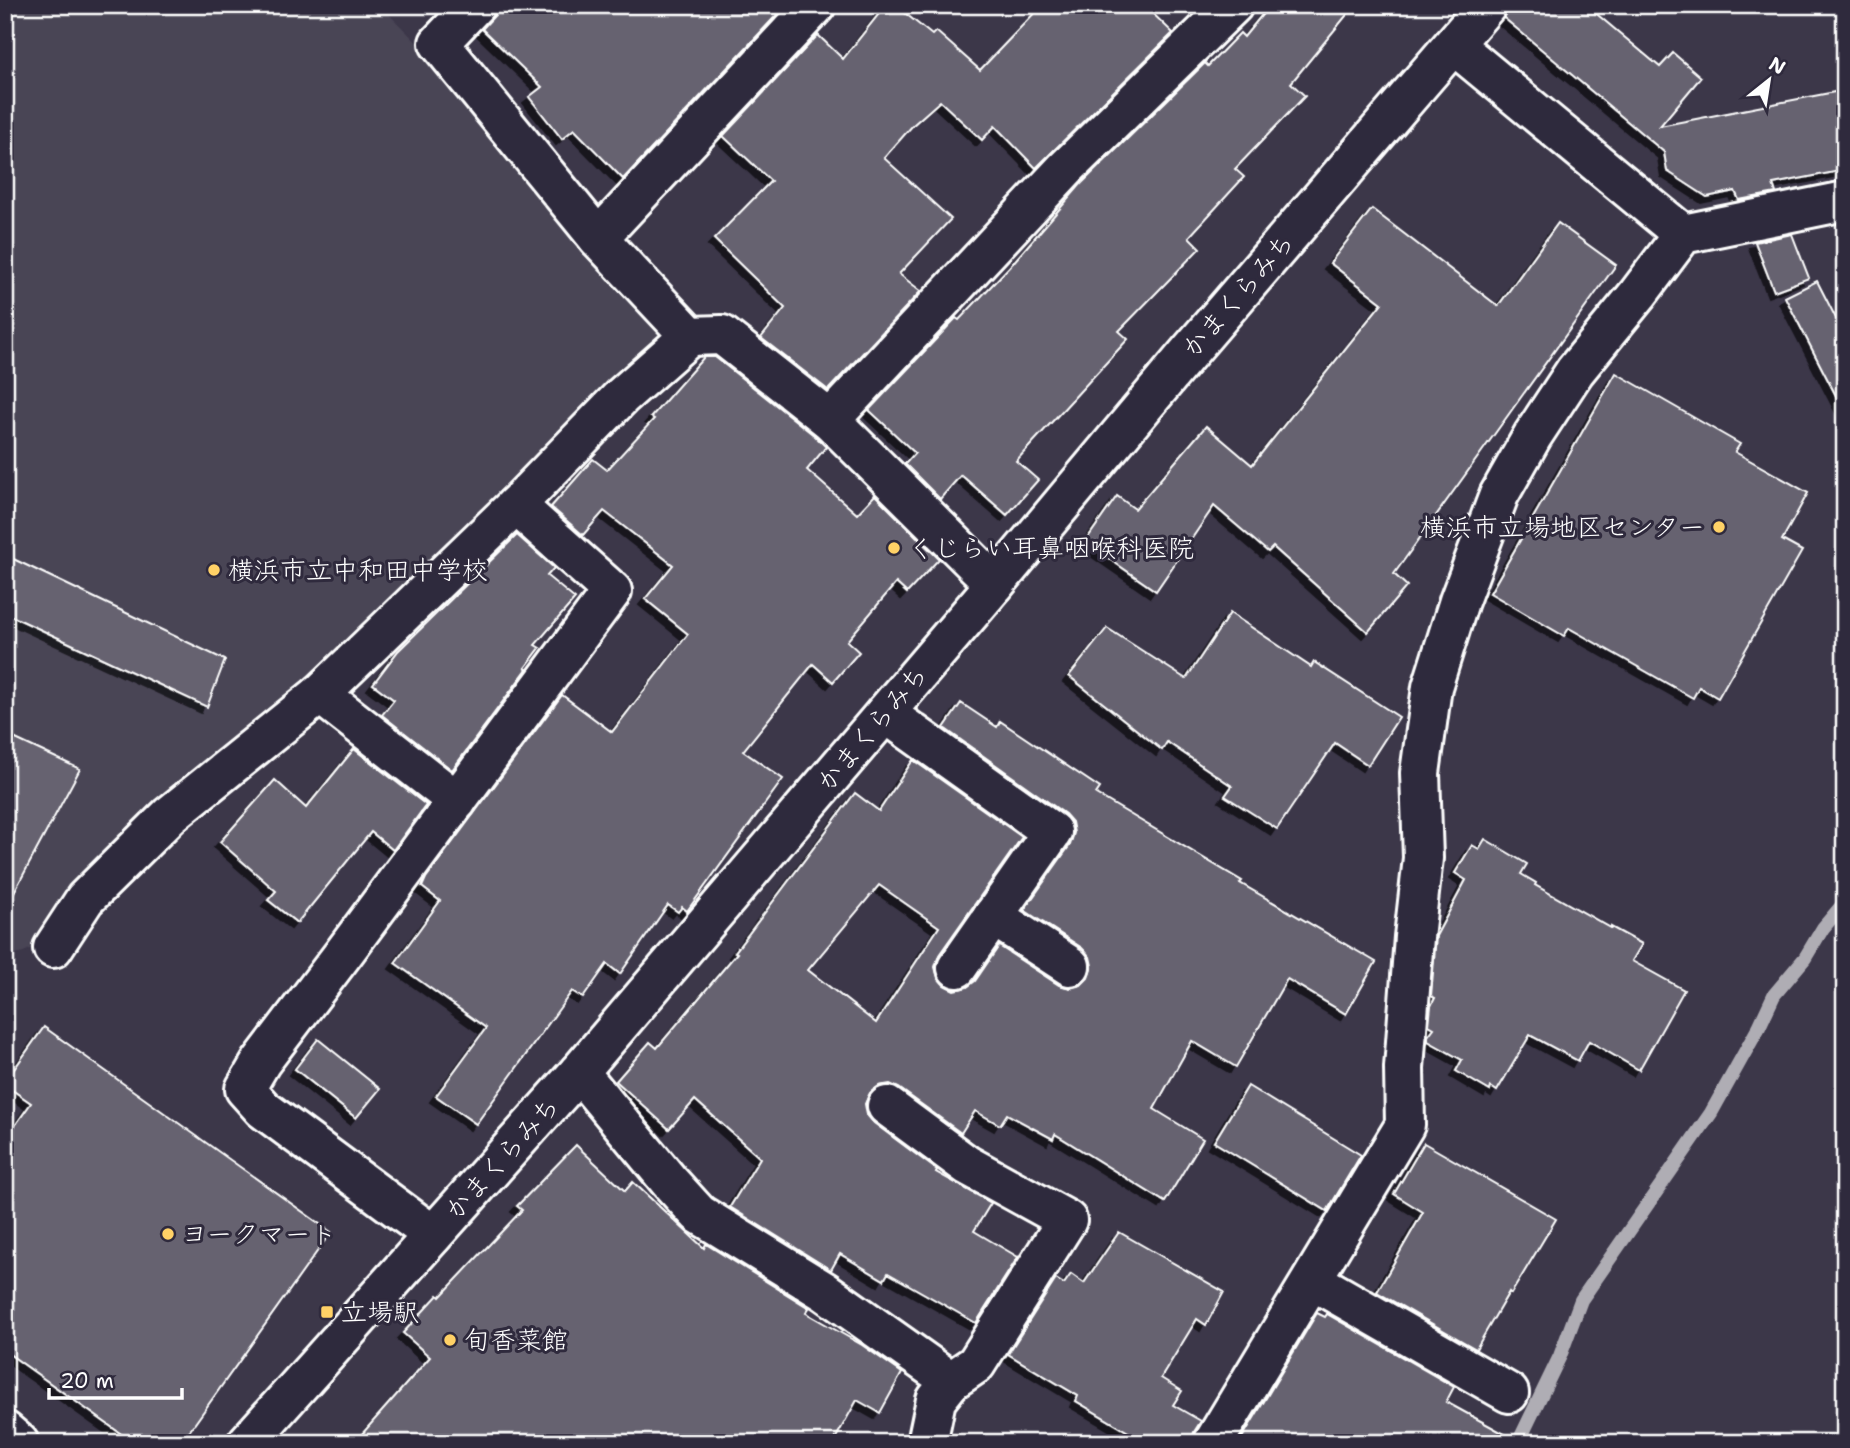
<svg xmlns="http://www.w3.org/2000/svg" width="1850" height="1448" font-family="'Shantell Sans','Klee One',sans-serif">
<style>
.built{fill:#494455}
.lines{fill:none;stroke-linecap:round;stroke-linejoin:round}
.stream{stroke:#afadb4;stroke-width:14}
.building{fill:#666270;stroke:#fff;stroke-width:2;fill-rule:evenodd;filter:url(#shadow)}
.street-casing{stroke:#fff;stroke-width:44}
.secondary-casing{stroke:#fff;stroke-width:44}
.primary-casing{stroke:#fff;stroke-width:44}
.path{stroke:#fff;stroke-width:4.5;stroke-dasharray:2 5;stroke-linecap:butt}
.street{stroke:#2f2a3d;stroke-width:38}
.secondary{stroke:#2f2a3d;stroke-width:38}
.primary{stroke:#2f2a3d;stroke-width:38}
.poi-dot{fill:#ffd166;stroke:#2f2a3d;stroke-width:2.5}
.labels{text-anchor:middle;stroke-width:6;stroke-linejoin:round;paint-order:stroke}
.street-label{font-size:26px;fill:#fff;stroke:#2f2a3d}
.poi-label{font-size:26px;fill:#fff;stroke:#2f2a3d;text-anchor:start}
</style>
<defs>
<filter id="shadow"><feDropShadow dx="-6" dy="6" stdDeviation="0" flood-color="#0009"/></filter>
</defs>
<rect width="100%" height="100%" fill="#3c3749"/>
<filter id="ink" filterUnits="userSpaceOnUse"><feTurbulence type="fractalNoise" baseFrequency=".0143" numOctaves="2"/><feDisplacementMap in="SourceGraphic" scale="14" xChannelSelector="R" yChannelSelector="G"/><feConvolveMatrix kernelMatrix="1 2 1 2 8 2 1 2 1" color-interpolation-filters="sRGB"/></filter>
<g filter="url(#ink)">
<path class="built" d="M 5,5 L 380,5 L 436,62 L 668,327 L 666,341 L 535,457 L 312,683 L 46,942 L 5,960 Z"/>
<g class="lines">
<path class="stream" d="M 1518,1443 L 1560,1356 L 1581,1300 L 1711,1113 L 1759,1027 L 1774,995 L 1805,958 L 1823,928 L 1845,902"/>
</g>
<g class="building">
<path d="M 504,5 L 786,5 L 623,179 L 574,129 L 562,139 L 529,97 L 542,87 L 482,29 Z"/>
<path d="M 886,5 L 895,5 L 932,35 L 936,31 L 980,70 L 1042,5 L 1144,5 L 1173,33 L 1036,168 L 995,126 L 982,140 L 940,101 L 913,125 L 884,158 L 951,219 L 899,274 L 921,291 L 828,390 L 761,338 L 785,308 L 714,239 L 771,181 L 723,136 L 818,35 L 843,59 Z"/>
<path d="M 1270,5 L 1355,5 L 1291,83 L 1305,96 L 1235,169 L 1244,177 L 1189,237 L 1200,248 L 1119,331 L 1128,339 L 1016,461 L 1038,480 L 1007,515 L 961,475 L 940,499 L 905,464 L 915,453 L 869,410 L 956,318 L 959,320 L 1012,264 L 1081,184 L 1205,63 L 1208,66 L 1240,33 L 1244,37 Z"/>
<path d="M 1508,5 L 1586,5 L 1660,67 L 1673,53 L 1701,77 L 1660,126 L 1845,90 L 1845,170 L 1773,184 L 1776,193 L 1739,200 L 1735,191 L 1707,197 L 1667,171 L 1664,152 L 1504,18 L 1508,10 Z"/>
<path d="M 1372,209 L 1498,306 L 1558,223 L 1616,265 L 1394,574 L 1407,586 L 1368,632 L 1273,547 L 1268,552 L 1214,506 L 1156,591 L 1085,542 L 1117,496 L 1135,509 L 1206,426 L 1252,465 L 1382,303 L 1330,263 Z"/>
<path d="M 1792,234 L 1809,278 L 1774,291 L 1755,242 Z"/>
<path d="M 1817,281 L 1845,336 L 1845,413 L 1785,297 Z"/>
<path d="M 704,357 L 715,357 L 815,436 L 826,447 L 807,470 L 857,514 L 875,495 L 939,559 L 907,593 L 896,583 L 847,641 L 859,652 L 833,682 L 813,664 L 743,751 L 783,779 L 687,911 L 682,907 L 678,912 L 668,905 L 620,974 L 607,964 L 583,998 L 572,991 L 476,1124 L 436,1096 L 486,1028 L 395,963 L 440,901 L 422,887 L 426,878 L 562,695 L 612,732 L 688,634 L 645,599 L 673,565 L 604,511 L 583,535 L 551,507 L 593,459 L 607,470 L 654,419 L 651,417 Z"/>
<path d="M 1616,373 L 1740,444 L 1735,452 L 1808,493 L 1782,540 L 1802,551 L 1718,698 L 1699,687 L 1693,698 L 1569,628 L 1564,636 L 1490,593 Z"/>
<path d="M 517,535 L 554,568 L 547,576 L 575,599 L 535,645 L 540,648 L 525,668 L 527,669 L 452,770 L 382,715 L 394,700 L 373,684 L 398,651 Z"/>
<path d="M 5,555 L 225,660 L 207,707 L 5,613 Z"/>
<path d="M 1230,613 L 1311,667 L 1314,662 L 1399,717 L 1368,765 L 1335,743 L 1277,829 L 1225,796 L 1232,786 L 1167,742 L 1162,750 L 1069,676 L 1107,628 L 1186,679 Z"/>
<path d="M 961,703 L 997,727 L 1000,721 L 1100,788 L 1096,794 L 1242,881 L 1240,883 L 1376,962 L 1346,1014 L 1287,979 L 1236,1067 L 1192,1041 L 1154,1109 L 1203,1139 L 1165,1202 L 1055,1134 L 1053,1139 L 1007,1114 L 1000,1125 L 975,1111 L 961,1133 L 899,1088 L 890,1084 L 879,1086 L 870,1093 L 865,1104 L 867,1115 L 874,1123 L 937,1170 L 936,1172 L 991,1203 L 974,1231 L 1018,1257 L 976,1323 L 888,1273 L 884,1280 L 840,1254 L 831,1270 L 730,1207 L 760,1158 L 695,1100 L 669,1129 L 616,1081 L 650,1042 L 657,1048 L 737,953 L 735,952 L 855,793 L 879,811 L 913,760 L 1022,837 L 939,955 L 935,967 L 938,978 L 944,985 L 954,990 L 967,987 L 975,981 L 999,946 L 1059,985 L 1070,988 L 1081,985 L 1088,978 L 1092,966 L 1090,957 L 1082,948 L 1024,910 L 1070,845 L 1074,833 L 1072,822 L 1065,814 L 944,728 ZM 879,885 L 939,927 L 876,1023 L 808,970 Z"/>
<path d="M 5,734 L 80,769 L 5,909 Z"/>
<path d="M 354,749 L 426,805 L 393,850 L 371,832 L 297,923 L 268,900 L 276,891 L 220,842 L 275,780 L 306,808 Z"/>
<path d="M 1485,839 L 1527,864 L 1521,874 L 1536,883 L 1535,885 L 1611,928 L 1611,927 L 1642,944 L 1632,961 L 1684,990 L 1639,1070 L 1589,1041 L 1578,1061 L 1530,1035 L 1497,1091 L 1491,1087 L 1490,1091 L 1456,1071 L 1462,1060 L 1428,1041 L 1428,1036 L 1434,1028 L 1429,1025 L 1431,1006 L 1435,998 L 1431,996 L 1436,936 L 1466,880 L 1455,873 L 1472,845 L 1479,849 Z"/>
<path d="M 44,1027 L 331,1232 L 181,1443 L 134,1443 L 5,1351 L 5,1140 L 31,1103 L 5,1085 L 5,1082 Z"/>
<path d="M 318,1039 L 380,1089 L 356,1118 L 295,1069 Z"/>
<path d="M 1248,1086 L 1361,1155 L 1327,1211 L 1214,1142 Z"/>
<path d="M 1424,1143 L 1556,1219 L 1511,1294 L 1509,1292 L 1476,1349 L 1377,1292 L 1423,1212 L 1394,1194 Z"/>
<path d="M 576,1145 L 625,1191 L 633,1182 L 704,1248 L 706,1244 L 809,1308 L 806,1313 L 862,1345 L 902,1373 L 880,1413 L 857,1400 L 833,1443 L 354,1443 L 430,1357 L 403,1333 L 438,1295 L 440,1297 L 522,1210 L 517,1206 Z"/>
<path d="M 1119,1232 L 1224,1292 L 1206,1325 L 1197,1319 L 1161,1378 L 1182,1391 L 1173,1405 L 1201,1421 L 1194,1432 L 1191,1443 L 1147,1443 L 1076,1401 L 1078,1396 L 1008,1354 L 1056,1279 L 1064,1284 L 1071,1274 L 1084,1283 Z"/>
<path d="M 1317,1313 L 1325,1317 L 1327,1314 L 1454,1387 L 1446,1402 L 1521,1443 L 1239,1443 Z"/>
</g>
<g class="lines">
<g class="street-casing">
<g id="street">
<path d="M 475,5 L 439,43 L 598,238 L 690,336 L 722,335 L 830,420 L 995,584"/>
<path d="M 1454,45 L 1683,234"/>
<path d="M 598,238 L 816,5"/>
<path d="M 830,420 L 1065,169 L 1233,5"/>
<path d="M 320,694 L 457,801"/>
<path d="M 885,713 L 1052,832 L 957,968"/>
<path d="M 993,916 L 1070,966"/>
<path d="M 53,948 L 85,899 L 170,815 L 320,694 L 516,505 L 622,396 L 690,336"/>
<path d="M 579,1072 L 669,1181 L 699,1214 L 824,1291 L 951,1381 L 936,1400 L 927,1443"/>
<path d="M 887,1106 L 967,1165 L 1067,1220 L 976,1364 L 951,1381"/>
<path d="M 433,1235 L 263,1109 L 245,1089 L 261,1062 L 343,954 L 612,591 L 516,505"/>
<path d="M 1312,1280 L 1509,1393"/>
<path d="M 1213,1443 L 1405,1125 L 1404,1068 L 1414,937 L 1423,858 L 1420,773 L 1432,687 L 1459,601 L 1499,495 L 1533,435 L 1575,371 L 1638,294 L 1683,234 L 1845,201"/>
</g>
</g>
<g class="secondary-casing">
<path id="secondary" d="M 247,1443 L 579,1072 L 995,584 L 1189,352 L 1487,5"/>
</g>
<g class="primary-casing">
<path id="primary" d="M 5,1431 L 19,1443"/>
</g>
<path class="path" d="M 5,971 L 8,967 L 16,963"/>
<use href="#street" class="street"/>
<use href="#secondary" class="secondary"/>
<use href="#primary" class="primary"/>
</g>
</g>
<g class="poi-dot">
<circle cx="1719" cy="527" r="7"/>
<circle cx="894" cy="548" r="7"/>
<circle cx="214" cy="570" r="7"/>
<circle cx="168" cy="1234" r="7"/>
<rect x="320" y="1305" width="14" height="14" rx="3.5"/>
<circle cx="450" cy="1340" r="7"/>
</g>
<g class="labels">
<g class="street-label">
<text transform="translate(1238 295) rotate(-49)" y="9">かまくらみち</text>
<text transform="translate(872 728) rotate(-50)" y="9">かまくらみち</text>
<text transform="translate(502 1158) rotate(-48)" y="9">かまくらみち</text>
</g>
<g class="poi-label">
<text x="1705" y="536" text-anchor="end">横浜市立場地区センター</text>
<text x="908" y="557">くじらい耳鼻咽喉科医院</text>
<text x="228" y="579">横浜市立中和田中学校</text>
<text x="182" y="1243">ヨークマート</text>
<text x="341" y="1321">立場駅</text>
<text x="464" y="1349">旬香菜館</text>
</g>
</g>
<rect width="1850" height="1448" fill="none" stroke="#2f2a3d" stroke-width="28"/>
<rect x="14" y="14" width="1822" height="1420" fill="none" stroke="#fff" stroke-width="2.5" filter="url(#ink)"/>
<g transform="translate(1769 80) rotate(30)" stroke="#2f2a3d" stroke-width="5" paint-order="stroke">
<path d="M0-5L12 26L0 18L-12 26Z" fill="#ffffff"/>
<text y="-10" font-size="19" font-weight="bold" text-anchor="middle" fill="#ffffff">N</text>
</g>
<path d="M49 1388v10h133v-10" fill="none" stroke="#ffffff" stroke-width="3.5"/>
<text x="60" y="1388" font-size="21" fill="#ffffff" stroke="#2f2a3d" stroke-width="5" paint-order="stroke">20 m</text>
</svg>
